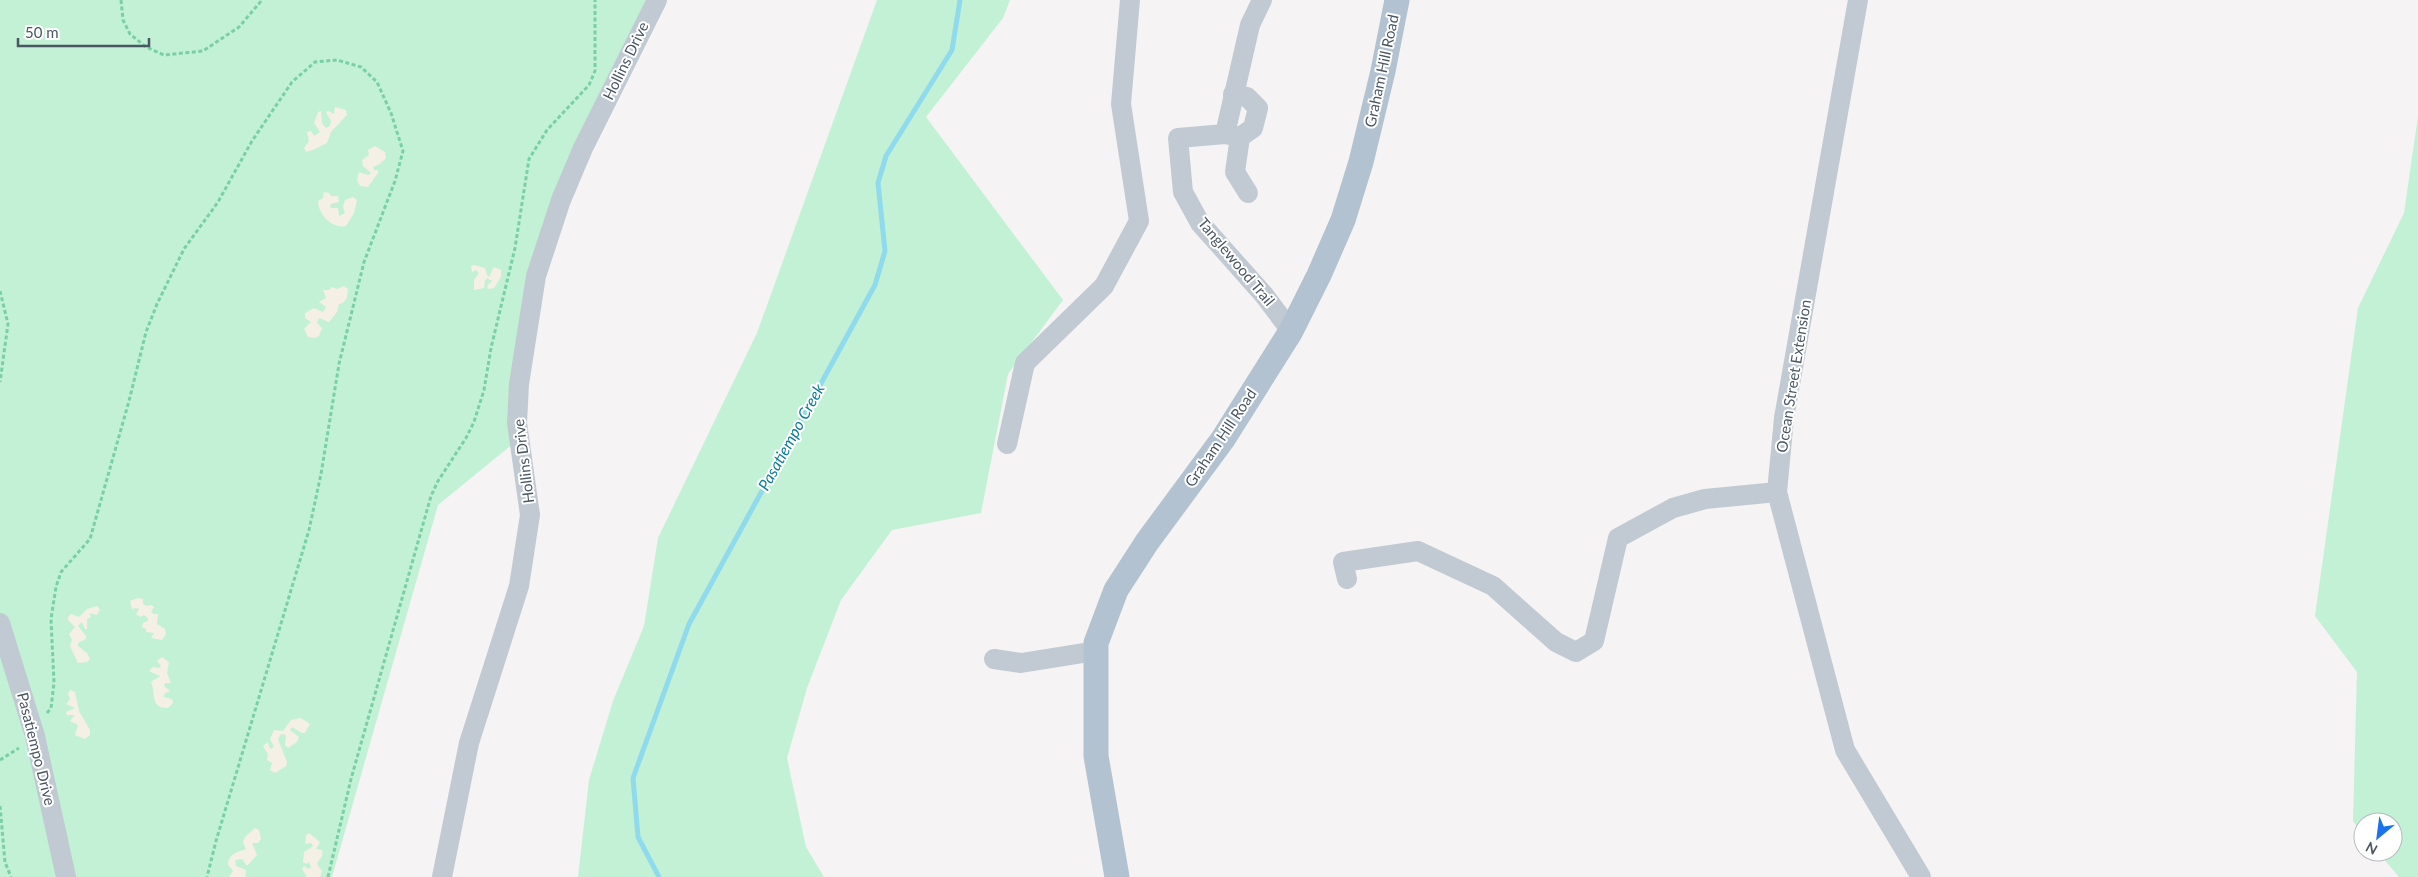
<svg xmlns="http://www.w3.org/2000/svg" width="2418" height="877" font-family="Lato,sans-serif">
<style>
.green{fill:#c3f1d5}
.sand{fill:#f5f0e5}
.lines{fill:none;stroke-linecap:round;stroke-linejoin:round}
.stream{stroke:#90daee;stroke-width:5}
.path{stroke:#7ad0a6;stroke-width:3;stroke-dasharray:4 2.5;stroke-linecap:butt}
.minor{stroke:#c1cad2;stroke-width:20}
.major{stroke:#b3c2d1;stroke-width:25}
.labels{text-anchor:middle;stroke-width:4;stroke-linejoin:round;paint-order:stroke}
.street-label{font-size:15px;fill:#4a5661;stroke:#fff}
.water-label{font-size:16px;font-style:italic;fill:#0c7c9b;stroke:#fff}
</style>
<rect width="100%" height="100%" fill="#f5f3f3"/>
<g class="green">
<path d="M 0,0 L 657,0 L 556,203 L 520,438 L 438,505 L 332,877 L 0,877 Z"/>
<path d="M 877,0 L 1010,0 L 1003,18 L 926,117 L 1063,300 L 1008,374 L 981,513 L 892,530 L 841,600 L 807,688 L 787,758 L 806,847 L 824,877 L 578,877 L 589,780 L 613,701 L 644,626 L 658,538 L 757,333 Z"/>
<path d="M 2418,116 L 2418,877 L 2399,877 L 2378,852 L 2393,852 L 2393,822 L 2363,822 L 2363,834 L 2353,821 L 2357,672 L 2315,616 L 2358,308 L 2404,213 Z"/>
</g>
<g class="sand">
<path d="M 335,107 L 346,110 L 347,115 L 331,132 L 327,143 L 313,150 L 306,152 L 304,148 L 309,141 L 307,132 L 311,131 L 314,136 L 320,132 L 314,123 L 318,112 L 321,111 L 322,123 L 326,128 L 330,126 L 331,121 L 326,112 L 329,111 L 334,114 Z"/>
<path d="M 375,146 L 385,152 L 386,158 L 380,164 L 373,167 L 374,170 L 378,170 L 378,173 L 368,187 L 360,186 L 357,180 L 359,172 L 368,175 L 371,173 L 363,166 L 362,160 L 369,155 L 368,150 Z"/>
<path d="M 324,192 L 329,193 L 331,196 L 338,196 L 339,202 L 331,204 L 330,206 L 331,208 L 338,208 L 339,216 L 345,213 L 343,207 L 345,200 L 353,197 L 357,200 L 354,213 L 346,226 C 332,229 318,214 318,201 L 323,198 Z"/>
<path d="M 474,265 L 485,268 L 487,275 L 489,277 L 494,267 L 501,270 L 501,277 L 494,288 L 488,289 L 487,286 L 492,281 L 487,278 L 485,281 L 484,288 L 474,290 L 474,280 L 479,273 L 476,270 L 472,272 L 471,266 Z"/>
<path d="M 344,286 L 348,289 L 347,298 L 343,303 L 339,304 L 337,312 L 329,322 L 319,318 L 317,323 L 322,328 L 319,336 L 315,338 L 308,337 L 304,329 L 311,322 L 305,318 L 305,313 L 314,308 L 323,312 L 326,307 L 319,302 L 326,298 L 323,290 L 329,290 L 332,287 L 337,289 Z"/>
<path d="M 138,598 L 143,599 L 143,604 L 147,606 L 151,605 L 154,607 L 151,612 L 154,614 L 158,614 L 157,624 L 165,629 L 166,634 L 162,640 L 151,638 L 154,633 L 146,632 L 146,629 L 142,627 L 143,623 L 148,621 L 148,618 L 144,615 L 140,617 L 136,614 L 139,609 L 136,608 L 132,609 L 130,601 Z"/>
<path d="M 97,606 L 100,609 L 97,615 L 89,613 L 91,617 L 87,619 L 87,629 L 85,629 L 82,622 L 78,626 L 86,636 L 86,639 L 78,643 L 78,646 L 87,653 L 90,659 L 87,662 L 78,663 L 70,646 L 72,640 L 69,634 L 75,627 L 68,620 L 68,617 L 71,614 L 79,617 L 87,609 Z"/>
<path d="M 162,657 L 169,662 L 167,673 L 171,683 L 165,683 L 164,686 L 170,691 L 164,694 L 164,697 L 172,699 L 173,703 L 168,708 C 150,708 156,694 151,682 L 160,676 L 149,671 L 153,667 L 159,668 L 161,666 L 157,661 Z"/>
<path d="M 70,690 L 75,692 L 79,711 L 90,730 L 90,735 L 85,739 L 75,735 L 78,725 L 70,721 L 75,715 L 67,715 L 66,712 L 75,708 L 66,704 L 70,699 L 68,694 Z"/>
<path d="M 301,718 L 310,724 L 305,733 L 302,733 L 292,727 L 290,730 L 299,737 L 297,742 L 288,748 L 285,745 L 286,735 L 281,734 L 278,739 L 287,762 L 286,766 L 275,773 L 270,770 L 272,763 L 267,760 L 268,754 L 263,746 L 268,742 L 269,747 L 271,749 L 274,747 L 270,739 L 274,730 L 283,731 L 291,720 Z"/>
<path d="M 255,828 L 259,830 L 261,839 L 258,843 L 252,843 L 257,855 L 247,866 L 242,859 L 235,860 L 236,866 L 246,870 L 245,877 L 229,877 L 233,871 L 228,865 C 229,852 238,853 246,849 L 243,842 L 245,837 Z"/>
<path d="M 309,833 L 320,842 L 316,849 L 322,850 C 324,858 319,858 317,864 L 322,871 L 320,877 L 307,877 L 302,869 L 304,866 L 308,869 L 311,867 L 309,862 L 306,864 L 303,862 L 304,852 L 313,846 L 311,843 L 305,844 L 306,835 Z"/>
</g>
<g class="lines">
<path class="stream" d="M 659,877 L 638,837 L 633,778 L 689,624 L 875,285 L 885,251 L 878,183 L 886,156 L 952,50 L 960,0"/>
<g class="path">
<path d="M 121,0 L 123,20 L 130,34 L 146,47 L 164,55 L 203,51 L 239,27 L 262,0"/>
<path d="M 0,291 L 8,324 L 0,382"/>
<path d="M 47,713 L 51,708 L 54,683 L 51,619 L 56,587 L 61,572 L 90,539 L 129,401 L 146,332 L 157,304 L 184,249 L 218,202 L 252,141 L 292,82 L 315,62 L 337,60 L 361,67 L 377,82 L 391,113 L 403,151 L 395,181 L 364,262 L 339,364 L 321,474 L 309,530 L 216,841 L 207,877"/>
<path d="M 0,760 L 19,748"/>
<path d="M 0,806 L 5,862 L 11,877"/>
<path d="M 328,877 L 351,779 L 431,496 L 438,481 L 466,438 L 474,422 L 484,390 L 491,348 L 515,248 L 529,159 L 547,130 L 589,85 L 595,71 L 595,0"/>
</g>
<g class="minor">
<path d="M 1262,0 L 1250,25 L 1225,134 L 1178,138 L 1183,192 L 1200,223 L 1264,295 L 1291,331"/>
<path d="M 1858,0 L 1784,418 L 1777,492 L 1845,750 L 1921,877"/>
<path d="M 1225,134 L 1240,137 L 1253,128 L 1258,108 L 1247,97 L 1233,94"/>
<path d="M 1240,137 L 1235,172 L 1248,193"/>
<path d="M 1007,444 L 1025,363 L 1104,286 L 1139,221 L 1121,104 L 1130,0"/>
<path d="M 1347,579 L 1343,562 L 1418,551 L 1493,586 L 1556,642 L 1576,652 L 1594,641 L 1618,538 L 1673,508 L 1705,499 L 1777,492"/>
<path d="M 0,623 L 35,736 L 66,877"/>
<path d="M 994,659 L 1021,663 L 1096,651"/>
<path d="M 442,877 L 469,743 L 519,586 L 530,515 L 517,423 L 519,384 L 536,276 L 561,200 L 583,148 L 657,0"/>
</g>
<path class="major" d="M 1117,877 L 1096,756 L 1096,643 L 1116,590 L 1147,542 L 1223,439 L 1291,331 L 1319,275 L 1343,220 L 1361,162 L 1383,71 L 1397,0"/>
</g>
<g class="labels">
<g class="street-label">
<text transform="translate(626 61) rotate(-64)" y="5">Hollins Drive</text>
<text transform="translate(1382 71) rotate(-78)" y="5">Graham Hill Road</text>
<text transform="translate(1236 262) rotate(50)" y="5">Tanglewood Trail</text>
<text transform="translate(1794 376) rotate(-81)" y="5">Ocean Street Extension</text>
<text transform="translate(1221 438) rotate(-56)" y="5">Graham Hill Road</text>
<text transform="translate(524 461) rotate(-97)" y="5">Hollins Drive</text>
<text transform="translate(36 749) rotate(76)" y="5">Pasatiempo Drive</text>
</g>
<g class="water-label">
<text transform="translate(791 437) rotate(-61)" y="6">Pasatiempo Creek</text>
</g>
</g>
<g transform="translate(2378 837) rotate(209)"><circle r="24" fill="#ffffff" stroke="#b7bbc0"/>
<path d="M0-4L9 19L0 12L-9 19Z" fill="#1a73e8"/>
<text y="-8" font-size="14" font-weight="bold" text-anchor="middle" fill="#4a5661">N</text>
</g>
<path d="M18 38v8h131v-8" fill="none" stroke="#4a5661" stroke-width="2.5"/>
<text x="25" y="38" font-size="15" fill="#4a5661" stroke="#ffffff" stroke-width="4" paint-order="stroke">50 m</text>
</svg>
